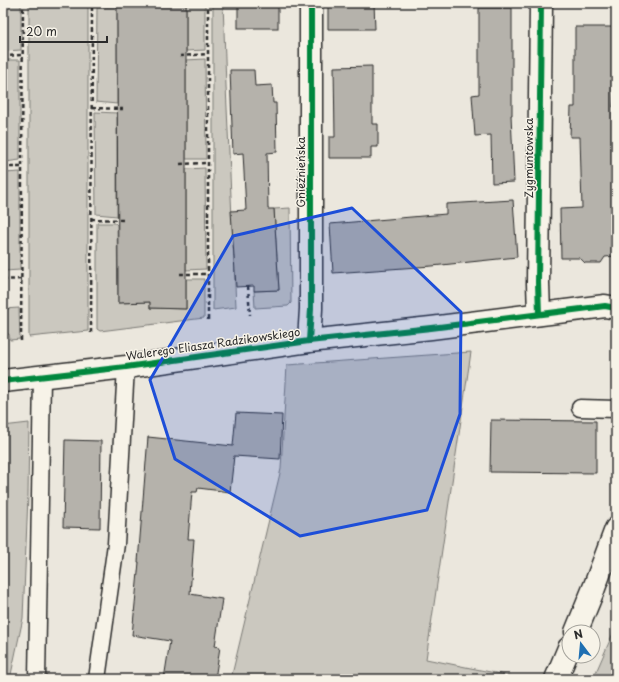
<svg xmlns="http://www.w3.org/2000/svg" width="619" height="682" font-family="'Playpen Sans',sans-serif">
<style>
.green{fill:#cbc8bf;stroke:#7b7a75}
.building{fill:#b5b2ab;stroke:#2b2b2b}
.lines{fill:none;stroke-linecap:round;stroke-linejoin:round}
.service-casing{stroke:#2b2b2b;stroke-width:19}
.minor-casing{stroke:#2b2b2b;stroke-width:25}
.tertiary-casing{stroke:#2b2b2b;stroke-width:25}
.path{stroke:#2b2b2b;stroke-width:2.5;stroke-dasharray:4 3;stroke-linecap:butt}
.service{stroke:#f7f3e8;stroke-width:16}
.minor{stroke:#f7f3e8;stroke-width:22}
.tertiary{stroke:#f7f3e8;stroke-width:22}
.cycleway-casing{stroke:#f7f3e8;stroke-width:8}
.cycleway{stroke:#00873e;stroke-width:6}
.marked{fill:#1d4ed8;fill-opacity:0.2;stroke:#1d4ed8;stroke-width:3;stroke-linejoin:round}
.labels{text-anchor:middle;stroke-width:3;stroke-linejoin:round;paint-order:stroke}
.street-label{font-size:11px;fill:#2b2b2b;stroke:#f7f3e8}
</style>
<rect width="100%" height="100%" fill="#ebe7dd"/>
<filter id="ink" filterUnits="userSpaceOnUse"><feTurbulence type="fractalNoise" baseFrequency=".025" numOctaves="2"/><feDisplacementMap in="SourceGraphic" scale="8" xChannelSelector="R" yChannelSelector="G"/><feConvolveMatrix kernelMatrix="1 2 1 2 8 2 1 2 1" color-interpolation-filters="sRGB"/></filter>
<g filter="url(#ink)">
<g class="green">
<path d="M 5,3 L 21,3 L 21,50 L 5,51 Z"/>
<path d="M 29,3 L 88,3 L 88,331 L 29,337 Z"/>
<path d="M 186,3 L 205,3 L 205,50 L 186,51 Z"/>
<path d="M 213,3 L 223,3 L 226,86 L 236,307 L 213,310 Z"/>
<path d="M 117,7 L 117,104 L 96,102 L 97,8 Z"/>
<path d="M 205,59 L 206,159 L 186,159 L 186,60 Z"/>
<path d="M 5,60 L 20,60 L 20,160 L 5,162 Z"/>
<path d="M 95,112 L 117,113 L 117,216 L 96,214 Z"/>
<path d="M 205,168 L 206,269 L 186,270 L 186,169 Z"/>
<path d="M 20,172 L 20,270 L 5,271 L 5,173 Z"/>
<path d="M 290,208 L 291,303 L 288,306 L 255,308 L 254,291 L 279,290 L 274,209 Z"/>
<path d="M 97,223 L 115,223 L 117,225 L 118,303 L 150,302 L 150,308 L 186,309 L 186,279 L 204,279 L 204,318 L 100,331 L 97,329 Z"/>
<path d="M 19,308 L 20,339 L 10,340 L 9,334 L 3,334 L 3,309 Z"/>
<path d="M 471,352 L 426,659 L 525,679 L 231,679 L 281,469 L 287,365 Z"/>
<path d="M 29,423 L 28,496 L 23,618 L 10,679 L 3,679 L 3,537 L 8,499 L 3,498 L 3,426 Z"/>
<path d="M 616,626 L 616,679 L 593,679 L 614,631 Z"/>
</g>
<g class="building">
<path d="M 123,3 L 186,3 L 186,309 L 150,308 L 150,302 L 118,303 L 117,7 L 123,7 Z"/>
<rect x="238" y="3" width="40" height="25"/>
<path d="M 328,3 L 374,3 L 375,29 L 328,29 Z"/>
<path d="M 479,8 L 512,8 L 512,115 L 511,115 L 514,182 L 492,183 L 491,135 L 475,136 L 472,95 L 479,94 Z"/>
<path d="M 575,27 L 616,27 L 616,77 L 613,107 L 616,107 L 616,256 L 605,257 L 601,263 L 585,263 L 580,258 L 561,258 L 560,209 L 582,208 L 580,137 L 570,137 L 571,107 L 575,107 Z"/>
<path d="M 372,66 L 372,124 L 378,124 L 378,147 L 371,147 L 371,158 L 329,158 L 329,137 L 335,137 L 334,67 Z"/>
<path d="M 230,70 L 254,70 L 255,86 L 272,85 L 273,103 L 276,103 L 277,152 L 267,153 L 268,209 L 274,209 L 279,290 L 254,291 L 254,286 L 236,287 L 231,211 L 246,210 L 243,153 L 233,154 Z"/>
<path d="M 513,200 L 517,257 L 432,266 L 333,273 L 330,224 L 446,214 L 446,204 Z"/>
<path d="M 236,413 L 282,415 L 280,459 L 234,456 L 230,492 L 198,488 L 197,492 L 192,492 L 188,539 L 194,539 L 190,594 L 222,599 L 215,646 L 220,647 L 215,679 L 164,679 L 170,641 L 132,635 L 139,562 L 138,562 L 148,437 L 233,446 Z"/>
<path d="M 491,420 L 596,421 L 596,473 L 490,472 Z"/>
<path d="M 65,440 L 101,441 L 100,528 L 63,527 Z"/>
</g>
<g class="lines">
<g class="service-casing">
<g id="service">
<path d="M 580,408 L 616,409"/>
<path d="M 37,679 L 42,377"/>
<path d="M 97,679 L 116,544 L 126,367"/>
</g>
</g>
<g class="minor-casing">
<g id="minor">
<path d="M 539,314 L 538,283 L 541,3"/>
<path d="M 309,341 L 311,309 L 311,3"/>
</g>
</g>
<g class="tertiary-casing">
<g id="tertiary">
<path d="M 3,381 L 126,367 L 309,341 L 431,328 L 605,306 L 616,308"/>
<path d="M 576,632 L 594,588 L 616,529"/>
<path d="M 556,679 L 569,648"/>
</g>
</g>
<g class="path">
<path d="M 3,56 L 22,55"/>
<path d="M 180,56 L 208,54"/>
<path d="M 92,108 L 123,109"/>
<path d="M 180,164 L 208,163"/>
<path d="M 3,167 L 22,167"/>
<path d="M 91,219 L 123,220"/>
<path d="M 180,274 L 208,274"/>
<path d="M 3,280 L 21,279"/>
<path d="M 248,286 L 250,315"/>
<path d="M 208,320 L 208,3"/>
<path d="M 91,333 L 92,3"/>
<path d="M 21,341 L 23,3"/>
</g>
<use href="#service" class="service"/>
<use href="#minor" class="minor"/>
<use href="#tertiary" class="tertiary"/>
<g class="cycleway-casing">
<g id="cycleway">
<path d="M 539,314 L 538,283 L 541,3"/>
<path d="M 309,341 L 311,309 L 311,3"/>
<path d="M 3,381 L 126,367 L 309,341 L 431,328 L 605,306 L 616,308"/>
</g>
</g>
<use href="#cycleway" class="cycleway"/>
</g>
</g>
<path class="marked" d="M 352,208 L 461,312 L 460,414 L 427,510 L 300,536 L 175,459 L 150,380 L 233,236 Z"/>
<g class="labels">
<g class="street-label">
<text transform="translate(529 158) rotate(-90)" y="4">Zygmuntowska</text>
<text transform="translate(301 172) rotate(-90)" y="4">Gnieźnieńska</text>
<text transform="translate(213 344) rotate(-8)" y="4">Walerego Eliasza Radzikowskiego</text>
</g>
</g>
<rect width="619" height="682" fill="none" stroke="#f7f3e8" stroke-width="16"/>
<rect x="8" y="8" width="603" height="666" fill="none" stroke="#2b2b2b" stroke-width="1.5" filter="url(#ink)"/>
<g transform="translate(581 644) rotate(344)"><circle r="19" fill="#f7f3e8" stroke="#a5a39c"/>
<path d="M0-3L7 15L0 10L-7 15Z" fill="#1f6fb2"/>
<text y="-6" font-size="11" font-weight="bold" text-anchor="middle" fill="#2b2b2b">N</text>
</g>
<path d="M20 36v6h87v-6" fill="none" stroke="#2b2b2b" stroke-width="2"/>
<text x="26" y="36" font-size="12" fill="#2b2b2b" stroke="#f7f3e8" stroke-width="3" paint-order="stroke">20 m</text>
</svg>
